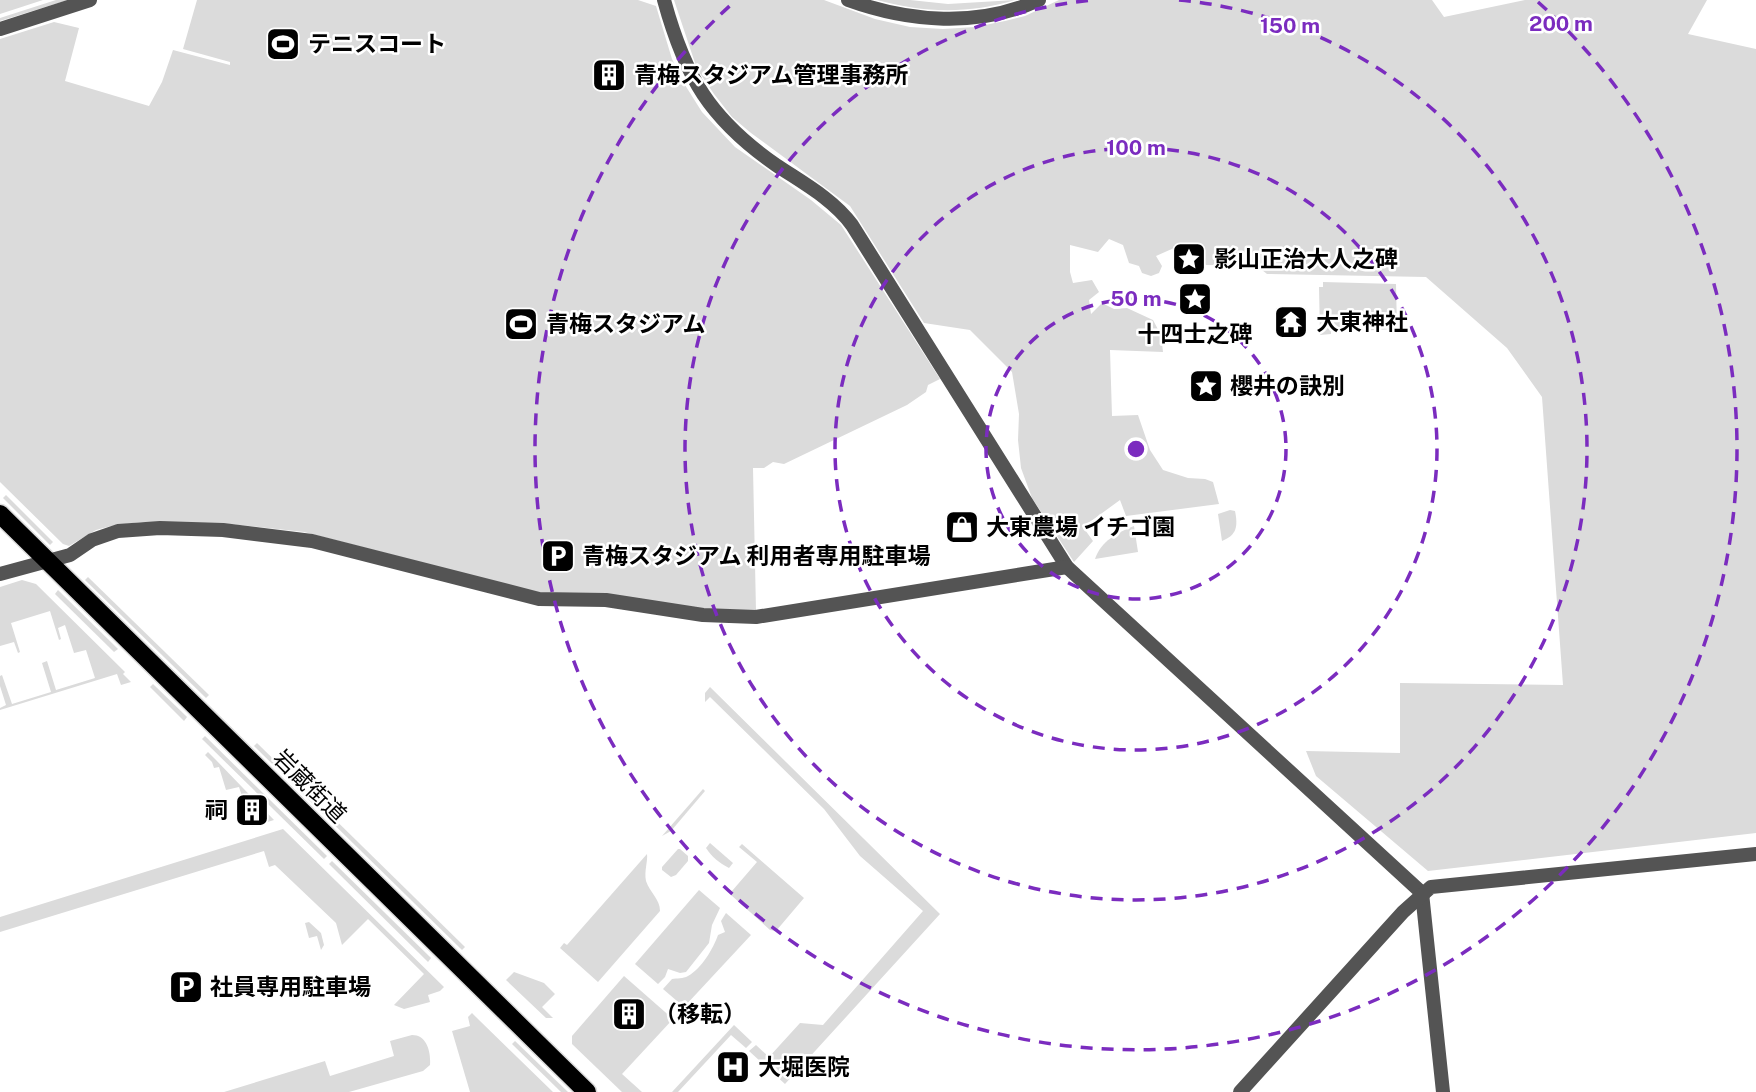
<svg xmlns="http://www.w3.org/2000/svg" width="1756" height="1092" font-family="'Public Sans','Noto Sans JP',sans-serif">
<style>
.green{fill:#dbdbdb}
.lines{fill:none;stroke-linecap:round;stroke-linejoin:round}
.primary-casing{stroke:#dbdbdb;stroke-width:21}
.minor{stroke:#545454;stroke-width:14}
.primary{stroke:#000;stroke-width:18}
.ring{fill:none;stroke:#7b2cbf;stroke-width:3.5;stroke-dasharray:12 9}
.labels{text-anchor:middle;stroke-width:5;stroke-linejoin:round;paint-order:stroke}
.poi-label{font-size:23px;font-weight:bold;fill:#000;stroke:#fff;text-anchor:start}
.street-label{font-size:23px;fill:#000;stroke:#fff}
.centre{fill:#7b2cbf;stroke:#fff;stroke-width:3.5}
.ring-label{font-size:21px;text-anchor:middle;font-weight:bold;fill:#7b2cbf;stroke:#fff;stroke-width:5;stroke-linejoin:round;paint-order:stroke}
</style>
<rect width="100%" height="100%" fill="#fff"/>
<g class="green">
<path d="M 0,0 L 43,0 L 0,14 Z"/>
<path d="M 56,0 L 68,0 L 0,21 L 0,18 Z"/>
<path d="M 197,0 L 638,0 L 656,6 L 672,59 L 685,85 L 702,112 L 735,147 L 811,200 L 841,225 L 940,379 L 928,385 L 926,392 L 907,405 L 784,464 L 773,462 L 764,468 L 753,468 L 756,611 L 705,609 L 540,593 L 304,532 L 230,524 L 140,522 L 111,526 L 96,530 L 69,546 L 63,544 L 0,482 L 0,39 L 54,22 L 79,28 L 65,81 L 149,106 L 162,82 L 173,50 L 230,65 L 230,62 L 183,49 Z"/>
<path d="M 674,0 L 824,0 L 875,19 L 910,27 L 943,29 L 975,27 L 1005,21 L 1025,16 L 1059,0 L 1432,0 L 1444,17 L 1525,0 L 1707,0 L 1688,34 L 1756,49 L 1756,833 L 1428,871 L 1316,776 L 1306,751 L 1400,753 L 1400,683 L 1563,685 L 1542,397 L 1507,348 L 1426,277 L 1267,274 L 1257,266 L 1206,265 L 1194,254 L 1180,252 L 1174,248 L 1156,256 L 1162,266 L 1159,273 L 1151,276 L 1142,273 L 1139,266 L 1129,263 L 1123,245 L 1109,239 L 1098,252 L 1070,245 L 1070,272 L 1073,283 L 1092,280 L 1099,292 L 1089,300 L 1091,314 L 1102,303 L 1114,309 L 1127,308 L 1153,320 L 1161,335 L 1163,352 L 1110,350 L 1112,416 L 1138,415 L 1150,450 L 1163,470 L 1188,478 L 1205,479 L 1213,482 L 1219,504 L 1126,516 L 1120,500 L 1083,527 L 1093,541 L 1074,562 L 1032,498 L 1021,468 L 1018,440 L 1019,414 L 1012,372 L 970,330 L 924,323 L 850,206 L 751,133 L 732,117 L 714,94 L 697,69 Z"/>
<path d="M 877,0 L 910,0 L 948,4 L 1015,0 C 969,14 923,13 877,0 Z"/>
<path d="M 1323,282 L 1396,284 L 1397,329 L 1331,332 L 1331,334 L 1320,335 L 1319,287 L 1323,287 Z"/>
<path d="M 1195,290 L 1200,292 L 1208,304 L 1192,314 L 1185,299 L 1187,293 Z"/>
<path d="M 6,495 L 53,542 L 50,545 L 3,498 Z"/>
<path d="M 1230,510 L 1235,511 C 1238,526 1237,535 1222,541 L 1218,514 Z"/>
<path d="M 1134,526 L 1138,552 L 1095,559 C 1101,541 1117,533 1134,526 Z"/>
<path d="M 88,577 L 209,695 L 206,698 L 85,580 Z"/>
<path d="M 22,580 L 36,584 L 125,672 L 123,674 L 131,682 L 121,685 L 117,674 L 0,710 L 0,708 L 6,705 L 0,686 L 0,676 L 2,675 L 12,704 L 51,692 L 42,663 L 47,661 L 56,690 L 95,678 L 86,650 L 74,653 L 65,625 L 58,628 L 61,639 L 59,640 L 50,611 L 11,623 L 20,652 L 18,653 L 14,642 L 0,646 L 0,587 Z"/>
<path d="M 58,590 L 118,649 L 114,652 L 55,594 Z"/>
<path d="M 153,684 L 187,717 L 184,721 L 150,687 Z"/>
<path d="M 710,687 L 940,914 L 785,1084 L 749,1051 L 756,1045 L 769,1057 L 800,1023 L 823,1025 L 923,911 L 860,856 L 824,809 L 710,697 L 705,702 L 705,693 Z"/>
<path d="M 205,736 L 327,856 L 324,859 L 202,739 Z"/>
<path d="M 257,743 L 465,947 L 462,950 L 254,746 Z"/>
<path d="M 208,752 L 216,760 L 274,820 L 252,827 L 239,787 L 226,790 L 219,767 L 214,768 L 212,762 L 205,755 Z"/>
<path d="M 703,789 L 705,791 L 671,831 L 662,836 Z"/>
<path d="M 283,829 L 444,987 L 440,991 L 428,995 L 430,1002 L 404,1009 L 394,1005 L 424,974 L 368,919 L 342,945 L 336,923 L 275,865 L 269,867 L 264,851 L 0,932 L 0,917 Z"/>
<path d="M 710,843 L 733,863 L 729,868 C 719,863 712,857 706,848 Z"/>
<path d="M 742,844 L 804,898 L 776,931 L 770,930 L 731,895 L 732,891 L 757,862 L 739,847 Z"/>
<path d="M 678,849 L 680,849 L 688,856 L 688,861 L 676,875 L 671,877 L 662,870 L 662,867 Z"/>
<path d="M 647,854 C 648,861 644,871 646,881 C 650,893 660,899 660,911 L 598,982 L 560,948 L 564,943 L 567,945 Z"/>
<path d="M 332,861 L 431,958 L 428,962 L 329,864 Z"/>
<path d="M 699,890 L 720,908 L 712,925 L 709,943 L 686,972 L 680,973 L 668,969 L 665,977 L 658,984 L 635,964 Z"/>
<path d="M 726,913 L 751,935 L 684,1007 L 663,989 L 672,979 C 677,978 683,979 688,976 C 702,968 713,949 718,935 L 725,932 L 721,921 Z"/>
<path d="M 309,922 L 321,933 L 324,945 L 321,950 L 317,936 L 309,938 L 305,923 Z"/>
<path d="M 514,972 L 544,983 L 555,994 L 542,1007 L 553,1018 L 546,1018 L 506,980 Z"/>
<path d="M 624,976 L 673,1019 L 622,1074 L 642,1092 L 622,1092 L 572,1044 L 572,1036 Z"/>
<path d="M 472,1013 L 479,1020 L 553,1092 L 470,1092 L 452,1031 L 470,1026 L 468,1017 Z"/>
<path d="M 734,1025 L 752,1042 L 746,1048 L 731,1035 L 678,1092 L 672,1092 Z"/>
<path d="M 412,1035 C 427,1035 431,1052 430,1065 L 423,1071 L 349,1092 L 224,1092 L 325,1061 L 330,1076 L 394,1056 L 390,1041 Z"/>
<path d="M 515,1041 L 568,1092 L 561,1092 L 512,1044 Z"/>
</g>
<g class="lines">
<g class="primary-casing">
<path id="primary" d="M 0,514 L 587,1092"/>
</g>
<g class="minor">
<path d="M 664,0 C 685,77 710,119 776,165 C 803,183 833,199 852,225 L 1067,567 L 1422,893 L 1443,1092"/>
<path d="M 848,0 C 909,22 978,28 1039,0"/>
<path d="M 0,29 L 90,0"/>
<path d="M 0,574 L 70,555 L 92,540 L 118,531 L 160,528 L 223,530 L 312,541 L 539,599 L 606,600 L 703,615 L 756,617 L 1067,567"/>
<path d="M 1240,1092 L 1403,912 L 1431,887 L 1756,854"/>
</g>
<use href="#primary" class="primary"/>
</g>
<g class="ring">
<circle cx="1136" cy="449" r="150"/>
<circle cx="1136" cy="449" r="301"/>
<path d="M1179 0A451 451 0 1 1 1093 0"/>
<path d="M1538 2A601 601 0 1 1 734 2"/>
</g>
<defs>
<g id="stadium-square" transform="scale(1.75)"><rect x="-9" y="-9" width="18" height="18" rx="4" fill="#000" stroke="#fff"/><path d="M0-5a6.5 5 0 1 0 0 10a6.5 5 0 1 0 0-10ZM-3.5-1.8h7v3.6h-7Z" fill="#fff"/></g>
<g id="building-square" transform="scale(1.75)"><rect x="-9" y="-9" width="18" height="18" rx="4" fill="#000" stroke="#fff"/><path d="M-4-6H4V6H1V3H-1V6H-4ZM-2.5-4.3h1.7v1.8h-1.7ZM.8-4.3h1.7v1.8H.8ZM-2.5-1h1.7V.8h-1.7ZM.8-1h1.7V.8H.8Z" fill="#fff"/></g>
<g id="sight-square" transform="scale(1.75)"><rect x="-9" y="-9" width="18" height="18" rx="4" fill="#000" stroke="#fff"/><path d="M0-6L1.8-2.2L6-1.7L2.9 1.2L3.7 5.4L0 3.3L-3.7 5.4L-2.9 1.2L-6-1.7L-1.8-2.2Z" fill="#fff"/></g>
<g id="temple-square" transform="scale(1.75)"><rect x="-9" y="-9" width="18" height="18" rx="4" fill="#000" stroke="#fff"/><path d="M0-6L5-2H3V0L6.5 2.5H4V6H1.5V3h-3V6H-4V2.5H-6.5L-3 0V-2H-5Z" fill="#fff"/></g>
<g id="shop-square" transform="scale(1.75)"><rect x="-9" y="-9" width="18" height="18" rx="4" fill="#000" stroke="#fff"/><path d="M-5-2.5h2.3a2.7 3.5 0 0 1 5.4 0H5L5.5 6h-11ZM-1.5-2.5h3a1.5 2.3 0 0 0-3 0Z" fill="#fff"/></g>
<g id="parking-square" transform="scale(1.75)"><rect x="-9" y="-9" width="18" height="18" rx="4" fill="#000" stroke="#fff"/><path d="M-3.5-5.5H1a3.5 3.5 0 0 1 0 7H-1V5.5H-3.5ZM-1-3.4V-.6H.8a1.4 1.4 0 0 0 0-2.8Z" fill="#fff"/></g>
<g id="hospital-square" transform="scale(1.75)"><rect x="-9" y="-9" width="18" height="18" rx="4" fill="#000" stroke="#fff"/><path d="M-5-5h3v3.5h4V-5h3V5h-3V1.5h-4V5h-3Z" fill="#fff"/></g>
</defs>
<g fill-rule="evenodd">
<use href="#stadium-square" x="283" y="44"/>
<use href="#building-square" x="609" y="75"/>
<use href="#sight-square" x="1189" y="259"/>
<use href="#sight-square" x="1195" y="299"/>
<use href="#temple-square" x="1291" y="322"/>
<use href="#stadium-square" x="521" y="324"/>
<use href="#sight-square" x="1206" y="386"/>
<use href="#shop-square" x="962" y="527"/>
<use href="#parking-square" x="558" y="556"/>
<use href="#building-square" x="252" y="810"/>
<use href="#parking-square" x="186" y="987"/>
<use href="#building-square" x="629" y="1014"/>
<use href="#hospital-square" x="733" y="1067"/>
</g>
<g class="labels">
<g class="poi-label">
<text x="308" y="52">テニスコート</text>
<text x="634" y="83">青梅スタジアム管理事務所</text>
<text x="1214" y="267">影山正治大人之碑</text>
<text x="1316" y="330">大東神社</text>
<text x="546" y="332">青梅スタジアム</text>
<text x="1195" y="342" text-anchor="middle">十四士之碑</text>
<text x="1230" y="394">櫻井の訣別</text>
<text x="986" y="535">大東農場 イチゴ園</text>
<text x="582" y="564">青梅スタジアム 利用者専用駐車場</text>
<text x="228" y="818" text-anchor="end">祠</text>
<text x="210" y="995">社員専用駐車場</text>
<text x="654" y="1022">（移転）</text>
<text x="758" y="1075">大堀医院</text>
</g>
<g class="street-label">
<text transform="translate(310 786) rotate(45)" y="8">岩蔵街道</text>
</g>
</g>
<circle cx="1136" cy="449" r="10" class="centre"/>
<g class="ring-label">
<text x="1561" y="31">200 m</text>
<text x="1290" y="33">150 m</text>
<text x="1136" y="155">100 m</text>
<text x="1136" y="306">50 m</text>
</g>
</svg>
